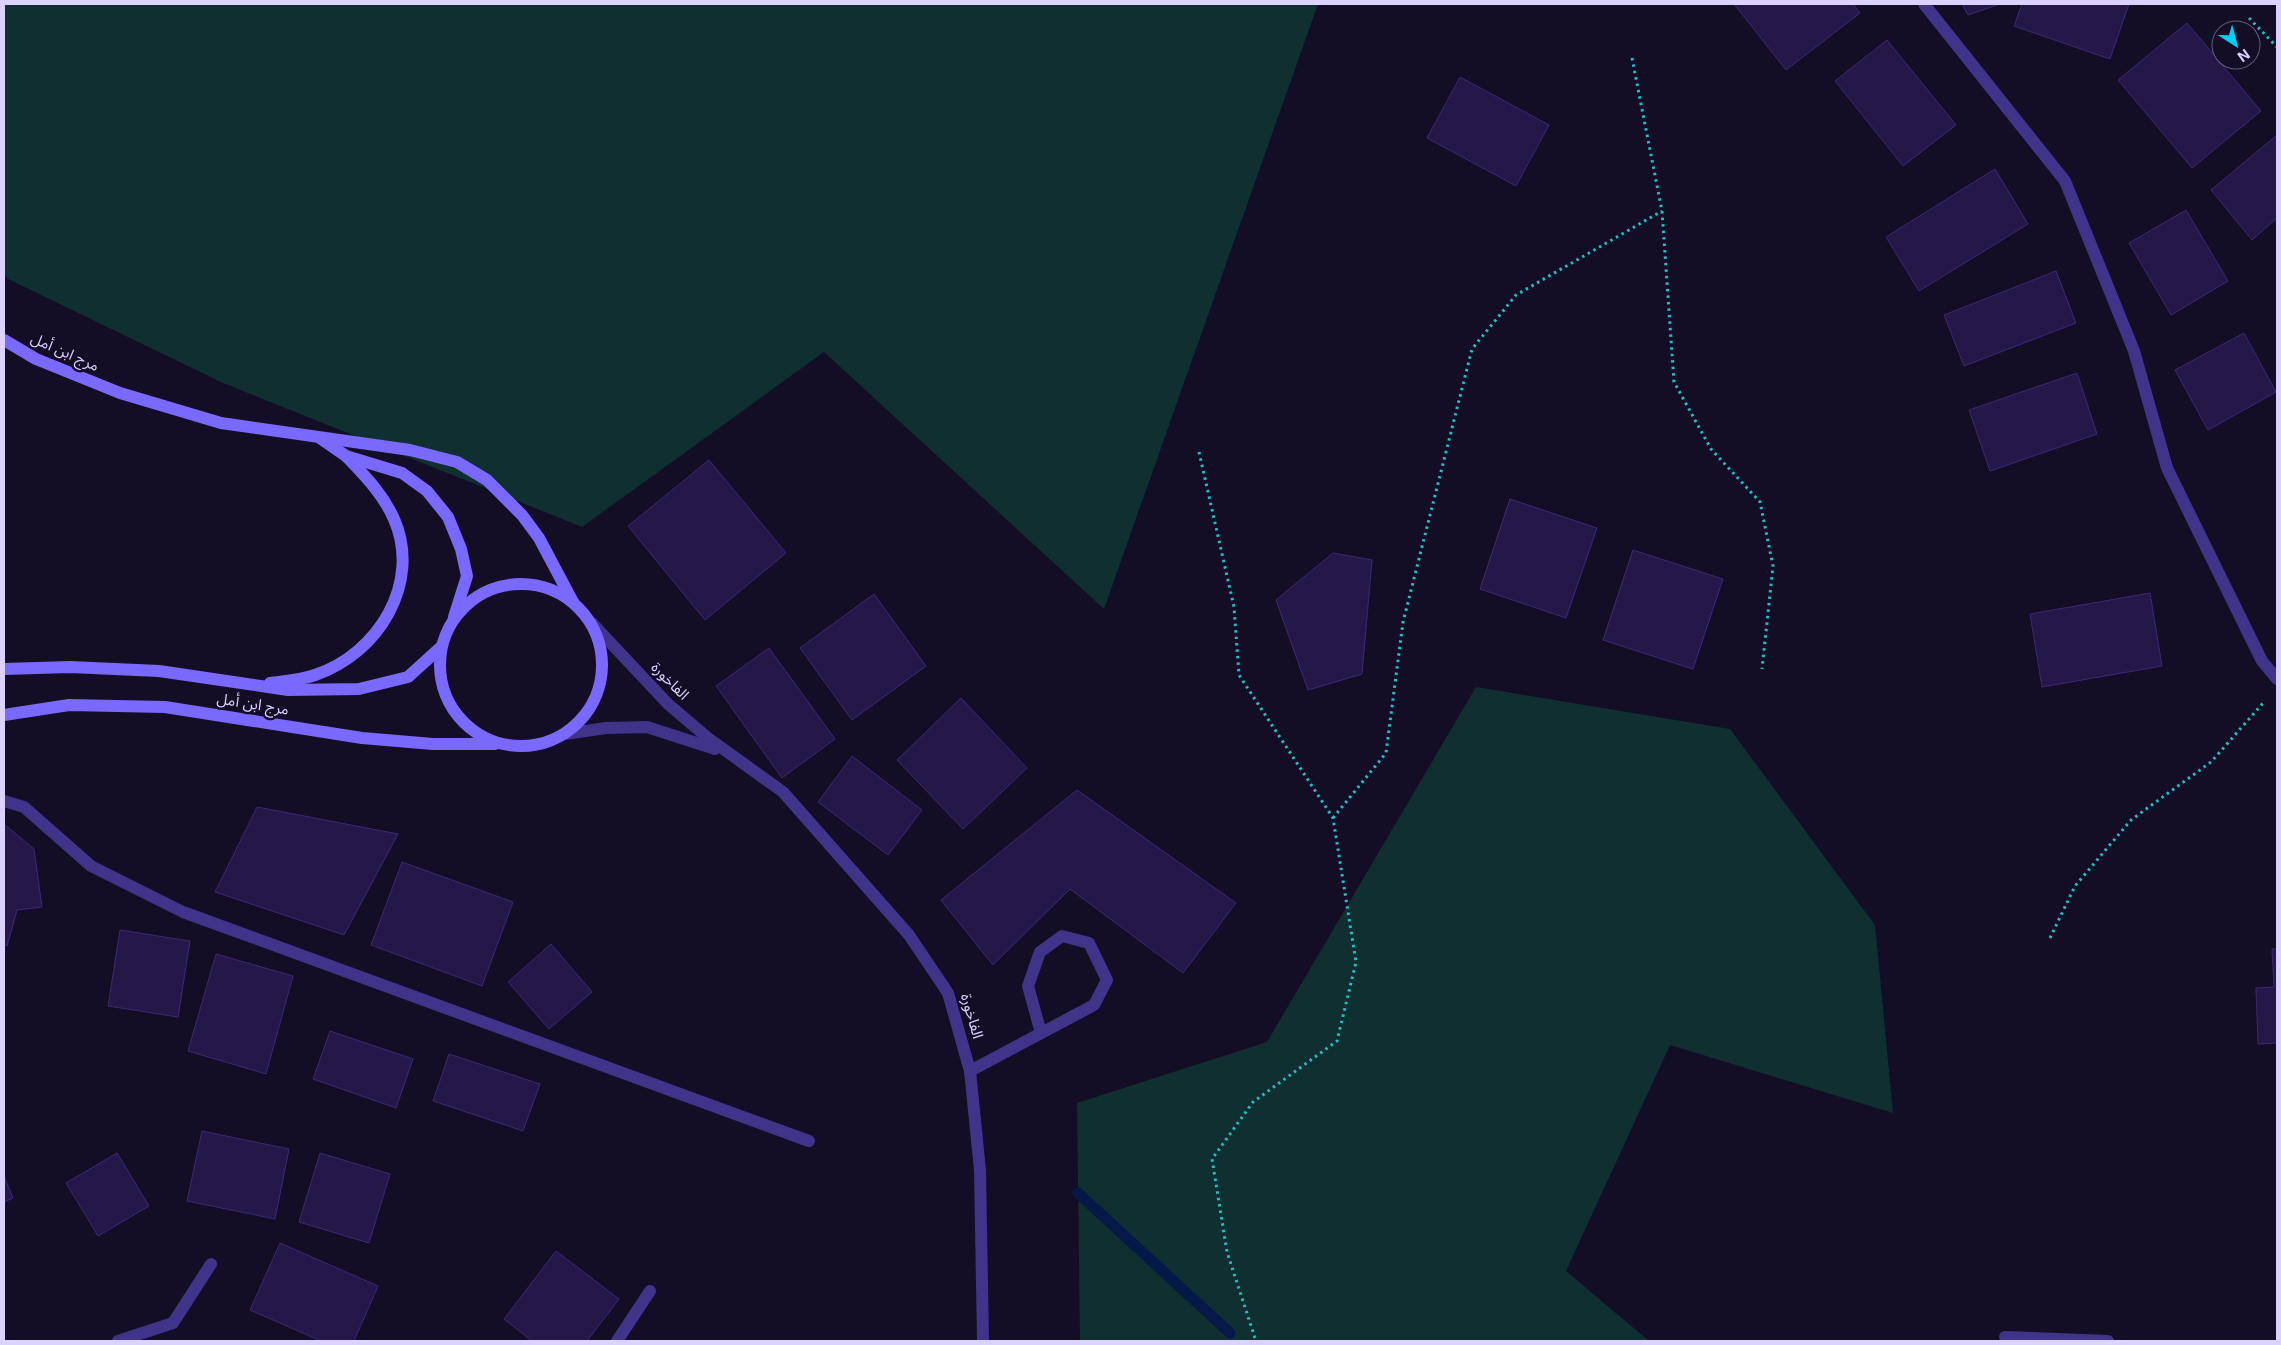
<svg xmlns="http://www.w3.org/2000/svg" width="2281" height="1345" font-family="Inter,'Noto Sans Arabic',sans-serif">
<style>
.green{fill:#0f2f31}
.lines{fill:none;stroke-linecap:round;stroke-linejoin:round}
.stream{stroke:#061847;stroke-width:11}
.building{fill:#261749;stroke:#3e2777}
.path{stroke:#24bdc1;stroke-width:3;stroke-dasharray:2.5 4;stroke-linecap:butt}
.lane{stroke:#3f3489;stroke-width:12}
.street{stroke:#3f3489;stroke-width:12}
.secondary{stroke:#7a69ff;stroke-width:12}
.labels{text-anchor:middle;stroke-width:5;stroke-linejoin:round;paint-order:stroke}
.street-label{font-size:15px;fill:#dbd2ff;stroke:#140d26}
</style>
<rect width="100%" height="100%" fill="#140d26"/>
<g class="green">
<path d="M 4,4 L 1318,4 L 1104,609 L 824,352 L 582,527 L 223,383 L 8,279 L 4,274 Z"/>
<path d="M 1476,687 L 1730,729 L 1875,925 L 1893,1113 L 1670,1045 L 1566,1271 L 1649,1341 L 1080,1341 L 1077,1103 L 1267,1042 Z"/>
</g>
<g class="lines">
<path class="stream" d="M 1078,1193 L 1230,1333"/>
</g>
<g class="building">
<path d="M 1734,4 L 1853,4 L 1860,13 L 1786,70 Z"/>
<path d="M 1962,4 L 2000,4 L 1968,15 Z"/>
<path d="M 2022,4 L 2129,4 L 2110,59 L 2014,26 Z"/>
<path d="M 2187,23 L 2261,111 L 2192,168 L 2118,80 Z"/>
<path d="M 1887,40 L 1956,125 L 1903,166 L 1835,81 Z"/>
<path d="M 1460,77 L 1549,125 L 1516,186 L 1427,138 Z"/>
<path d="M 2277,135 L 2277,218 L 2252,240 L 2211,190 Z"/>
<path d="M 1995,169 L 2028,224 L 1919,291 L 1886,237 Z"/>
<path d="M 2186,210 L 2228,281 L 2171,315 L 2129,243 Z"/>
<path d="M 2056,271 L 2076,323 L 1964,366 L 1944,315 Z"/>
<path d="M 2244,333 L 2276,392 L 2208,430 L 2175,370 Z"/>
<path d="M 2077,373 L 2097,434 L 1990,471 L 1969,410 Z"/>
<path d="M 709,460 L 786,553 L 705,620 L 628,526 Z"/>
<path d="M 1510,499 L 1597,528 L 1566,618 L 1480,589 Z"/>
<path d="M 1633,550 L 1723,579 L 1693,669 L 1603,640 Z"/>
<path d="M 1333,553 L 1372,560 L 1362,674 L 1308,690 L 1276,600 Z"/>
<path d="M 2150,593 L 2162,666 L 2042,687 L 2030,614 Z"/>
<path d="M 874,594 L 926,666 L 852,720 L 800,648 Z"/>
<path d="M 769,648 L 835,739 L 782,778 L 716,686 Z"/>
<path d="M 961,698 L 1027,768 L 963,829 L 897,760 Z"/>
<path d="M 852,756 L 922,810 L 888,855 L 818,802 Z"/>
<path d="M 1077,790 L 1236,903 L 1183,973 L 1070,889 L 993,965 L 941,900 Z"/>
<path d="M 257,807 L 398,834 L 344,935 L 215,892 Z"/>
<path d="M 4,824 L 34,849 L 42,907 L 17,910 L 7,946 L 4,945 Z"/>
<path d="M 402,862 L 513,902 L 482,986 L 371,945 Z"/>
<path d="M 120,930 L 190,941 L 178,1017 L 108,1006 Z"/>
<path d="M 551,944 L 592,992 L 549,1029 L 508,982 Z"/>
<path d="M 2272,949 L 2277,949 L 2277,1043 L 2258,1044 L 2256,988 L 2274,987 Z"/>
<path d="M 216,954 L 293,976 L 266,1074 L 188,1051 Z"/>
<path d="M 330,1031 L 413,1059 L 396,1108 L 313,1079 Z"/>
<path d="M 449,1054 L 540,1084 L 523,1131 L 433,1101 Z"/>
<path d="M 202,1131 L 289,1149 L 275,1219 L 187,1201 Z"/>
<path d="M 117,1153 L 149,1206 L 98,1236 L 66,1183 Z"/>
<path d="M 320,1153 L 390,1174 L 369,1243 L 299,1222 Z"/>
<path d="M 4,1176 L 13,1198 L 4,1202 Z"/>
<path d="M 280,1243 L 378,1286 L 354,1341 L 321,1341 L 250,1310 Z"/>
<path d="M 556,1251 L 619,1299 L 587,1341 L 532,1341 L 504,1319 Z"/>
</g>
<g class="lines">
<g class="path">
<path d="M 2249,18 L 2277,47"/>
<path d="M 1632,58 L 1662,211 L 1674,382 L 1711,449 L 1760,502 L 1773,566 L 1762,669"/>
<path d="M 1199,452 L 1234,607 L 1239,675 L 1333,818 L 1356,962 L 1337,1041 L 1253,1102 L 1212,1159 L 1227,1252 L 1256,1341"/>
<path d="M 1333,818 L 1386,753 L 1403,622 L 1472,349 L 1516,295 L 1662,211"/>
<path d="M 2050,938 L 2075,886 L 2131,820 L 2211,762 L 2264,702"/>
</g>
<g class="lane">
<path d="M 970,1071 L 1094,1005 L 1107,980 L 1089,943 L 1062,936 L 1040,952 L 1028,986 L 1041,1033"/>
<path d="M 2005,1337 L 2108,1341"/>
<path d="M 118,1341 L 173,1323 L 211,1264"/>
<path d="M 617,1341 L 650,1291"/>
</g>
<g class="street">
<path d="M 1924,4 L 2065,181 L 2134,351 L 2167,468 L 2262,661 L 2277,679"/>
<path d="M 592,623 L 668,704 L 708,738 L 783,792 L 909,935 L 948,993 L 970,1071 L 980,1170 L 983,1341"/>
<path d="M 565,734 L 606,728 L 647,727 L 715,749"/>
<path d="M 4,801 L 24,807 L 91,866 L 183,912 L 809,1141"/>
</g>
<g class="secondary">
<path d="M 4,340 L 36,359 L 120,393 L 221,423 L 410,450 L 457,462 L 487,480 L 522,515 L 539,538 L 573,602"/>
<path d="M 320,438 L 346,456 L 402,473 L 427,491 L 448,517 L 461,549 L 467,576 L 454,617"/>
<circle cx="521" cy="665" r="81"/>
<path d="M 4,669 L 70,667 L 159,671 L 288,690 L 359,689 L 408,677 L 441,647"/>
<path d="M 270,683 C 284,681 301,680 315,675 C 378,654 422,583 394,519 C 383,494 365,476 346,456"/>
<path d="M 4,715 L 69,705 L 165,707 L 362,738 L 433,744 L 495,744"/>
</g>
</g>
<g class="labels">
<g class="street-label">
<text transform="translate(65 352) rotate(24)" y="5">مرج ابن أمل</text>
<text transform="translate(670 681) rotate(45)" y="5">الفاخورة</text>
<text transform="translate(253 704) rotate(9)" y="5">مرج ابن أمل</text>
<text transform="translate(972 1016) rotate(74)" y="5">الفاخورة</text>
</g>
</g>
<rect width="2281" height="1345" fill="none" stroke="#dbd2ff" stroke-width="10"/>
<g transform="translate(2236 45) rotate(144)"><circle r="24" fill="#140d26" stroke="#645c7d"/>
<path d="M0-4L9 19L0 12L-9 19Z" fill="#00cefd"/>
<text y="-8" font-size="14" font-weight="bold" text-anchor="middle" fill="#dbd2ff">N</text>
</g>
</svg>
